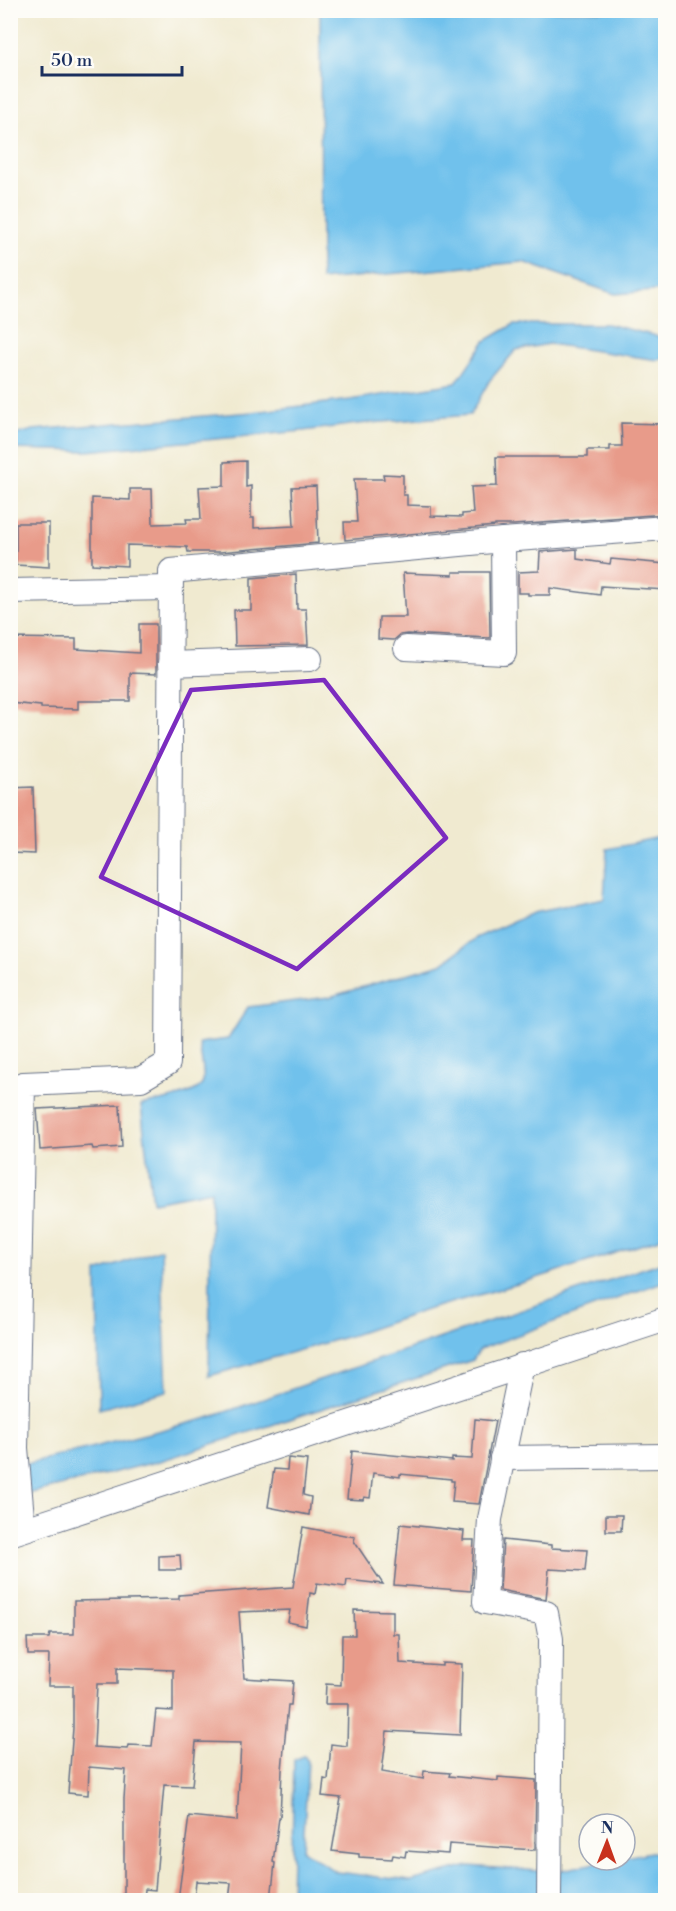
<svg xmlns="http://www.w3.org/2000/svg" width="676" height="1911" font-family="'Libre Bodoni',serif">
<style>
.water{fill:#70c1ec;stroke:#4678a5;stroke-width:1.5}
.building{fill:#e89b8a;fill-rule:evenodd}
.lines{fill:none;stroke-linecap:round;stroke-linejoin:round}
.minor-casing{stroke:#667086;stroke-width:26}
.minor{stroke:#fff;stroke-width:24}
.marked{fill:none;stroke:#7b2cbf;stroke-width:4.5;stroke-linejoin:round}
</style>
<rect width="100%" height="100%" fill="#fdfcf7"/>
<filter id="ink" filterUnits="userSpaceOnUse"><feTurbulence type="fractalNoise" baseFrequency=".0167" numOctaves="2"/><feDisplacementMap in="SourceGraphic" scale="12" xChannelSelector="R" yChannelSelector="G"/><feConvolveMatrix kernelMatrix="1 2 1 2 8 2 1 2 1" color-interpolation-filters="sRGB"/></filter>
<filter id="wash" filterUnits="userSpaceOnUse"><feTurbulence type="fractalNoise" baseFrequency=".008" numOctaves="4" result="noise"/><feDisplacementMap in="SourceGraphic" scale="24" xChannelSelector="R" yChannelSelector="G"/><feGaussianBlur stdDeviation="1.35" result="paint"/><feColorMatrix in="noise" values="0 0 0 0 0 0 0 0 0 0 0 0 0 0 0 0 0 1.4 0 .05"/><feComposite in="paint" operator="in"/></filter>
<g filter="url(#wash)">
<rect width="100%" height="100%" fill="#f0ead0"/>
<g class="water">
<path d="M 320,11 L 665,11 L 665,290 L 615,294 L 523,262 L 321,280 Z"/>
<path d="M 514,324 L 607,324 L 665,338 L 665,358 L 658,360 L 549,344 L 516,350 L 490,380 L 470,415 L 357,424 L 303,431 L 87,451 L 11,449 L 11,436 L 33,430 L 253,412 L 350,400 L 456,383 L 485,341 Z"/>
<path d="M 665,837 L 665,1234 L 659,1239 L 518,1284 L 432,1308 L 353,1335 L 209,1376 L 211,1191 L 152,1202 L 141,1105 C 154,1102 200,1095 203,1082 C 205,1074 200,1053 199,1043 L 228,1039 L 248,1007 L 329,997 L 441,964 L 476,938 L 532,913 L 604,899 L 607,849 Z"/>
<path d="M 161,1249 L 167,1391 L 99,1409 L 97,1272 Z"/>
<path d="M 665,1261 L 665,1281 L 480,1349 L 473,1360 L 160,1461 L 11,1498 L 10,1468 L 205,1419 Z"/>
<path d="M 304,1756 L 308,1761 L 303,1850 L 336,1872 L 411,1881 L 469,1866 L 552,1872 L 611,1860 L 625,1860 L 625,1857 L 651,1852 L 665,1854 L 665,1900 L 291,1900 L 294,1760 Z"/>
</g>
<g id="blocks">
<g class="building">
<path d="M 621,423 L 666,424 L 666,514 L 513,525 L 495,525 L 495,526 L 345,540 L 344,522 L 357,522 L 354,479 L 384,479 L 383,474 L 403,475 L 403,495 L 407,495 L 407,505 L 431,506 L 431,516 L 462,517 L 462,514 L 473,513 L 471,487 L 497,486 L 496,457 L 587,457 L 587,450 L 610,450 L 610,446 L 622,446 Z"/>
<path d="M 246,461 L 246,487 L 251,486 L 251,518 L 254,518 L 254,528 L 294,526 L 292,487 L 316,486 L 318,543 L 220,552 L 188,552 L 187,547 L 127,545 L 127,566 L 92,564 L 92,498 L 130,500 L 130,489 L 152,489 L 153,524 L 187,523 L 186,519 L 201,519 L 199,487 L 224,486 L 224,462 Z"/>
<path d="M 16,523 L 49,523 L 49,567 L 16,565 Z"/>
<path d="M 577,549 L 577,559 L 610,564 L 611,559 L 666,564 L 666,590 L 601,586 L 600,595 L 550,588 L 550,595 L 528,595 L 528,593 L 518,593 L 518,572 L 539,571 L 540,552 Z"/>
<path d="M 453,572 L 489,572 L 490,638 L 407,634 L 400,635 L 394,640 L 378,639 L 379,617 L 406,617 L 403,573 L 453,575 Z"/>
<path d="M 296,574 L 297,609 L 306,609 L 308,645 L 235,646 L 234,610 L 251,610 L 251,578 Z"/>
<path d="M 139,624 L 156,624 L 156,674 L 130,673 L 130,701 L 78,701 L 78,709 L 41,708 L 41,706 L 10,703 L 10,638 L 76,639 L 76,649 L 139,653 Z"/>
<path d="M 33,787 L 35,854 L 10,853 L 10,788 Z"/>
<path d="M 120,1105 L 122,1147 L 93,1149 L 92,1146 L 40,1150 L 37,1109 Z"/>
<path d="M 475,1419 L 495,1421 L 479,1504 L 452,1502 L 454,1481 L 451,1481 L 451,1479 L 400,1474 L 400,1477 L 373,1473 L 370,1498 L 364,1497 L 363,1500 L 347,1499 L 352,1451 L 452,1461 L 452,1458 L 472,1459 Z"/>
<path d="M 288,1458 L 307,1460 L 303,1495 L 311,1497 L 309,1515 L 268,1507 L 274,1469 L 287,1470 Z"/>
<path d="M 606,1515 L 622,1515 L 621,1531 L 606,1531 Z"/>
<path d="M 400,1524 L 464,1531 L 463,1540 L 474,1540 L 471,1591 L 394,1585 Z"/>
<path d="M 303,1527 L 355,1537 L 354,1541 L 383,1584 L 347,1580 L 346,1587 L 317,1583 L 315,1594 L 310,1593 L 306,1626 L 288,1622 L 290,1610 L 239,1612 L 244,1678 L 293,1681 L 291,1705 L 288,1705 L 282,1770 L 280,1818 L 279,1818 L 273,1862 L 275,1863 L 271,1900 L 229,1900 L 231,1883 L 196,1881 L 194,1900 L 178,1900 L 189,1816 L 237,1821 L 241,1743 L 196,1742 L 192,1786 L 164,1785 L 155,1890 L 145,1889 L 144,1900 L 124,1900 L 124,1799 L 126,1770 L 89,1767 L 88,1795 L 68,1793 L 73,1728 L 73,1686 L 48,1686 L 49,1655 L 28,1655 L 27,1638 L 49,1638 L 50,1634 L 74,1634 L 74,1601 L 179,1599 L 179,1595 L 293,1587 ZM 117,1668 L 173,1670 L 173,1711 L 156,1710 L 152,1746 L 128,1745 L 127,1749 L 94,1747 L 97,1684 L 117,1684 Z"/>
<path d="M 503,1540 L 551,1545 L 551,1548 L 587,1550 L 585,1571 L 549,1569 L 546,1599 L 500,1590 Z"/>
<path d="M 180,1555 L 181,1570 L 159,1570 L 159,1556 Z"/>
<path d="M 354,1610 L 393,1611 L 393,1634 L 399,1634 L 400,1663 L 442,1666 L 442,1663 L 462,1664 L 460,1735 L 387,1731 L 382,1772 L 423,1779 L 424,1771 L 450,1773 L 449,1776 L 498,1781 L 498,1777 L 536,1780 L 535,1850 L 449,1844 L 448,1854 L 406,1851 L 405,1857 L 393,1855 L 392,1859 L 359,1857 L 359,1854 L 332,1851 L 341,1798 L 322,1796 L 324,1779 L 328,1780 L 331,1744 L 347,1746 L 348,1704 L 325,1704 L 326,1684 L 341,1685 L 342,1635 L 355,1635 Z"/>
</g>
</g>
</g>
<g filter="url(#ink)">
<use href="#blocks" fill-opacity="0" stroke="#667086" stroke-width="1.5"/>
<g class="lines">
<g class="minor-casing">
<g id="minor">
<path d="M 10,591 L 170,588"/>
<path d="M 406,648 L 504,653 L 503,540"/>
<path d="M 170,664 L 310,659"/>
<path d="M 522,1365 L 490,1519 L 485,1602 L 546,1613 L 551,1639 L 549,1900"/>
<path d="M 502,1458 L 666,1456"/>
<path d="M 23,1529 L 16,1448 L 23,1084 L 141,1079 L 168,1063 L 171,571 L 503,540 L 666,528"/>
<path d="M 10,1534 L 666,1319"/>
</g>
</g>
<use href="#minor" class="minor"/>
</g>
</g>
<path class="marked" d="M 324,680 L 446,838 L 297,969 L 101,877 L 191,690 Z"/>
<rect width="676" height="1911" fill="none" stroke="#fdfcf7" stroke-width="36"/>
<g transform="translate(607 1842) rotate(1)"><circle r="28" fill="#fdfcf7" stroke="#a3aaba" stroke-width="1.5"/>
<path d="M0-4.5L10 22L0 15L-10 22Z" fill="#c8321e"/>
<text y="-9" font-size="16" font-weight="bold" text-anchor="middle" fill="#1b2f5e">N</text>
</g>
<path d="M42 66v9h140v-9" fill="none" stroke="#1b2f5e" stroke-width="3"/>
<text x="51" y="66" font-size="18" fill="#1b2f5e" stroke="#fdfcf7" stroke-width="4.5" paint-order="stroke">50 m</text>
</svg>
